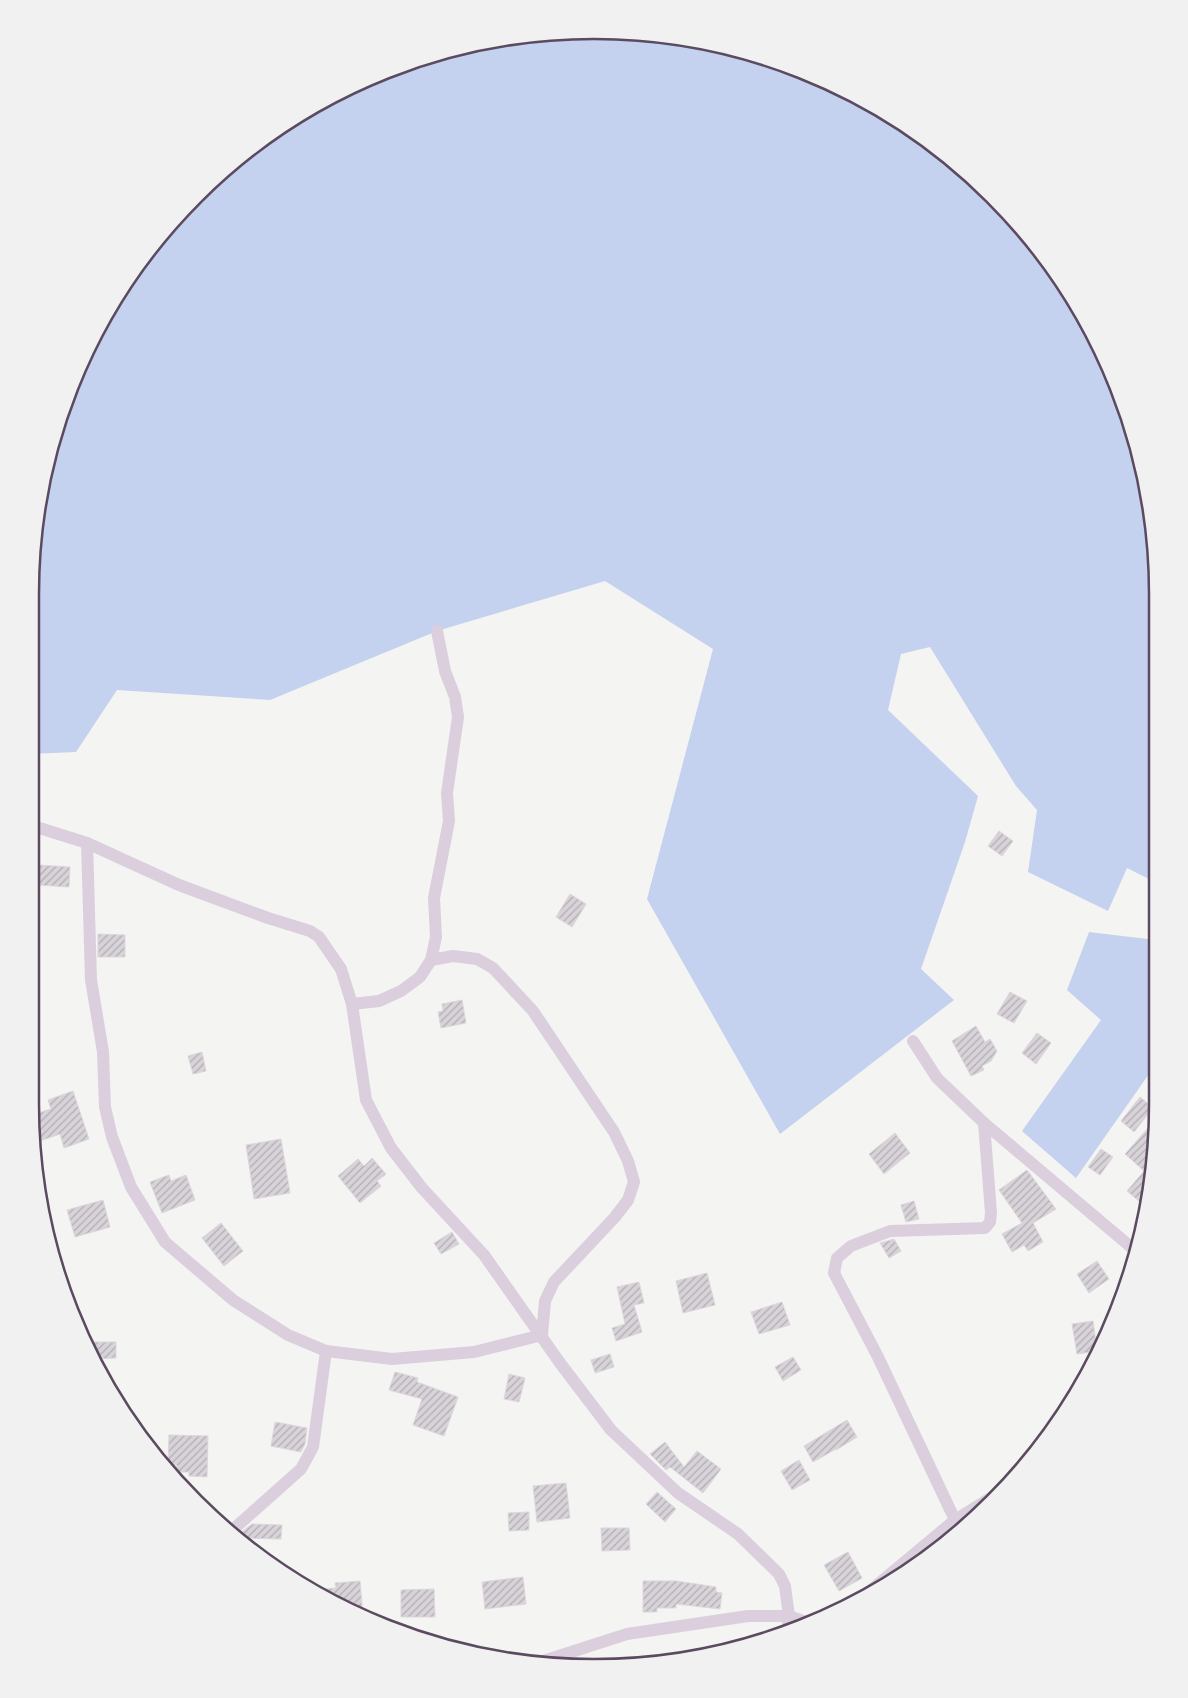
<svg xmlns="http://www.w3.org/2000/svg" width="1188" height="1698" font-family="'Work Sans',sans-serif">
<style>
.green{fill:#c4d1ef}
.building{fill:url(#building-hatch);stroke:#ddd7dd}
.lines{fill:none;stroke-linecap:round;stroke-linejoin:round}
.street{stroke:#dbcfde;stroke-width:12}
.rim{fill:none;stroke:#5b4a60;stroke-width:2.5}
</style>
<defs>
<pattern id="building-hatch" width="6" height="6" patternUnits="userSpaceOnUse" patternTransform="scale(1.25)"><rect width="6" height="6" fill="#d8d2d9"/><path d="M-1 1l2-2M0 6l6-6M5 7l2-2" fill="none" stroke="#b2acb3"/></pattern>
</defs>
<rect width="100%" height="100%" fill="#f4f4f2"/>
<g class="green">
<path d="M 631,31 L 740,49 L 843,88 L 937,146 L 1018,222 L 1100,345 L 1139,448 L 1153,520 L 1155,882 L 1127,868 L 1108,911 L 1028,872 L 1037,810 L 1016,786 L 930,647 L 901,654 L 888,710 L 978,796 L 965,842 L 921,969 L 954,1000 L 780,1134 L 647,899 L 713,649 L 605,581 L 437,631 L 270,700 L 117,690 L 76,752 L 30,754 L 30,594 L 41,484 L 73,378 L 106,312 L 147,250 L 222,170 L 312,106 L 412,60 L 520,35 Z"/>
<path d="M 1089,932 L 1156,940 L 1156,1025 L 1153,1029 L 1156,1032 L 1156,1064 L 1076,1178 L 1022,1131 L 1101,1020 L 1067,990 Z"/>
</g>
<g class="building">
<path d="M 999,831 L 1013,841 L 1002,856 L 988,846 Z"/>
<path d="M 39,865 L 70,867 L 69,887 L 38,885 Z"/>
<path d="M 570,894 L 586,904 L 572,927 L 556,917 Z"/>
<path d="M 98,934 L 125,935 L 125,957 L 98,957 Z"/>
<path d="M 1010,992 L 1027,1001 L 1014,1023 L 997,1014 Z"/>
<path d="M 462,1000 L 466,1023 L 441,1028 L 438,1012 L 443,1011 L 442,1004 Z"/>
<path d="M 976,1026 L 985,1042 L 990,1039 L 997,1051 L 991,1061 L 982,1066 L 984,1070 L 971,1076 L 952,1041 Z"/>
<path d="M 1037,1033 L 1051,1043 L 1036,1064 L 1022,1053 Z"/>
<path d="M 202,1052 L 206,1071 L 193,1074 L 188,1056 Z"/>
<path d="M 73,1091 L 89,1139 L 64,1148 L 60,1134 L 37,1142 L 32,1115 L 51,1109 L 48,1100 Z"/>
<path d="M 1140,1097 L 1153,1108 L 1134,1132 L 1121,1121 Z"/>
<path d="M 1148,1128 L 1157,1135 L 1157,1141 L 1146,1207 L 1127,1191 L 1144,1171 L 1125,1154 Z"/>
<path d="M 895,1133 L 910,1153 L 884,1174 L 869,1154 Z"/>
<path d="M 281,1139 L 290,1193 L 254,1199 L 246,1145 Z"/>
<path d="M 1101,1149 L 1113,1157 L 1100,1175 L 1088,1167 Z"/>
<path d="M 372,1158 L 386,1174 L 377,1181 L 381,1186 L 360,1203 L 338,1176 L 358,1159 L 364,1166 Z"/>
<path d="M 1027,1170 L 1056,1209 L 1033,1223 L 1043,1242 L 1028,1251 L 1024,1245 L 1012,1252 L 1002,1234 L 1022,1223 L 999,1190 Z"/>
<path d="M 169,1175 L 171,1181 L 186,1175 L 195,1200 L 162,1213 L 150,1182 Z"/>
<path d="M 103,1200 L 110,1227 L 75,1237 L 67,1210 Z"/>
<path d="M 914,1201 L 919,1219 L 906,1222 L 901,1205 Z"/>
<path d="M 221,1223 L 243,1251 L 224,1266 L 202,1238 Z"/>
<path d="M 452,1232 L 459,1244 L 441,1254 L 434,1243 Z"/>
<path d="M 894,1239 L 901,1251 L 889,1258 L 880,1243 Z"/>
<path d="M 1097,1261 L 1109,1279 L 1089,1293 L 1077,1274 Z"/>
<path d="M 707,1273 L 715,1305 L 683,1313 L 676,1281 Z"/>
<path d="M 639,1282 L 644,1303 L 634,1305 L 642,1332 L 616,1341 L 612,1328 L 625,1324 L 617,1287 Z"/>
<path d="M 782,1302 L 790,1325 L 759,1334 L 751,1312 Z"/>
<path d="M 1093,1321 L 1097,1351 L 1077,1354 L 1072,1324 Z"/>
<path d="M 85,1342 L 116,1342 L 116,1358 L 94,1359 Z"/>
<path d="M 610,1354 L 614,1367 L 595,1373 L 591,1360 Z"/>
<path d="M 793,1357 L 801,1370 L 783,1381 L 775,1367 Z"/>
<path d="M 395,1372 L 418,1378 L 417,1382 L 458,1397 L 444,1436 L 413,1425 L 422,1399 L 389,1390 Z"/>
<path d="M 509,1374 L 525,1378 L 519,1402 L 504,1399 Z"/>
<path d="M 847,1420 L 857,1437 L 836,1450 L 836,1449 L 813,1462 L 804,1446 Z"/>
<path d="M 275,1422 L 307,1428 L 305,1444 L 301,1452 L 271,1446 Z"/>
<path d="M 169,1435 L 208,1436 L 207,1477 L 189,1476 L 189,1472 L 176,1472 L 177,1465 L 168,1465 Z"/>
<path d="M 665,1442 L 684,1467 L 697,1451 L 721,1469 L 703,1493 L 670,1467 L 666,1470 L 650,1454 Z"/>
<path d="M 799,1460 L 810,1480 L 792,1490 L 781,1471 Z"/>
<path d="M 566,1483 L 570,1518 L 537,1522 L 533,1486 Z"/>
<path d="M 657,1492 L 676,1509 L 665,1522 L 646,1504 Z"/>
<path d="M 529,1512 L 529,1530 L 509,1531 L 508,1513 Z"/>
<path d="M 252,1524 L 282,1525 L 281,1539 L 241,1538 L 243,1531 Z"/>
<path d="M 601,1528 L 629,1528 L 630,1550 L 602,1551 Z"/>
<path d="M 848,1552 L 862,1578 L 839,1591 L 824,1565 Z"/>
<path d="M 523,1577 L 526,1604 L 485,1609 L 482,1582 Z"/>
<path d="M 360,1581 L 363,1617 L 313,1590 L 336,1588 L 335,1583 Z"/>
<path d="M 643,1581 L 676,1581 L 716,1587 L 716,1592 L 722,1593 L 720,1609 L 676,1604 L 676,1608 L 657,1608 L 657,1612 L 643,1612 Z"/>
<path d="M 434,1589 L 435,1617 L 401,1617 L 401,1590 Z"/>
</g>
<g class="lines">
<g class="street">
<path d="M 30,825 L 87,843 L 179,885 L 268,918 L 310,931 L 319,937 L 341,969 L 352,1004 L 366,1100 L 391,1148 L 422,1188 L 484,1255 L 560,1363 L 611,1430 L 678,1493 L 738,1534 L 779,1574 L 785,1586 L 789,1616 L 787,1631"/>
<path d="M 87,843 L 91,980 L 103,1052 L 105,1107 L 112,1137 L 131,1187 L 165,1242 L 233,1300 L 288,1335 L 326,1351 L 392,1359 L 474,1352 L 542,1335 L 545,1301 L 554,1282 L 615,1217 L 628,1200 L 634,1182 L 628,1161 L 614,1132 L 533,1011 L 493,968 L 477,959 L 453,956 L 431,960"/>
<path d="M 352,1004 L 379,1001 L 401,991 L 420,977 L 431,960 L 436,937 L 434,898 L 449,821 L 447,793 L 458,717 L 455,697 L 445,671 L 437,631"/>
<path d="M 913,1041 L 937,1078 L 984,1123 L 1138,1253"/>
<path d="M 955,1520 L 878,1357 L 834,1273 L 837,1258 L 851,1246 L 890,1231 L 985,1228 L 990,1222 L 991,1213 L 984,1123"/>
<path d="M 232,1535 L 237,1526 L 301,1469 L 313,1447 L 326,1351"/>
<path d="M 865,1595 L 955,1520 L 1000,1492"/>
<path d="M 537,1663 L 627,1634 L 748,1616 L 789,1616 L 808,1623"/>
</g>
</g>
<path d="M0 0H1188V1698H0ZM594 39H594A555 555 0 0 1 1149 594V1104A555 555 0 0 1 594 1659H594A555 555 0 0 1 39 1104V594A555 555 0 0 1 594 39Z" fill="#f2f1f2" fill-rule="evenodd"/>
<path class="rim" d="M594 39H594A555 555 0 0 1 1149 594V1104A555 555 0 0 1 594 1659H594A555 555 0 0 1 39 1104V594A555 555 0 0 1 594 39Z"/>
</svg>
